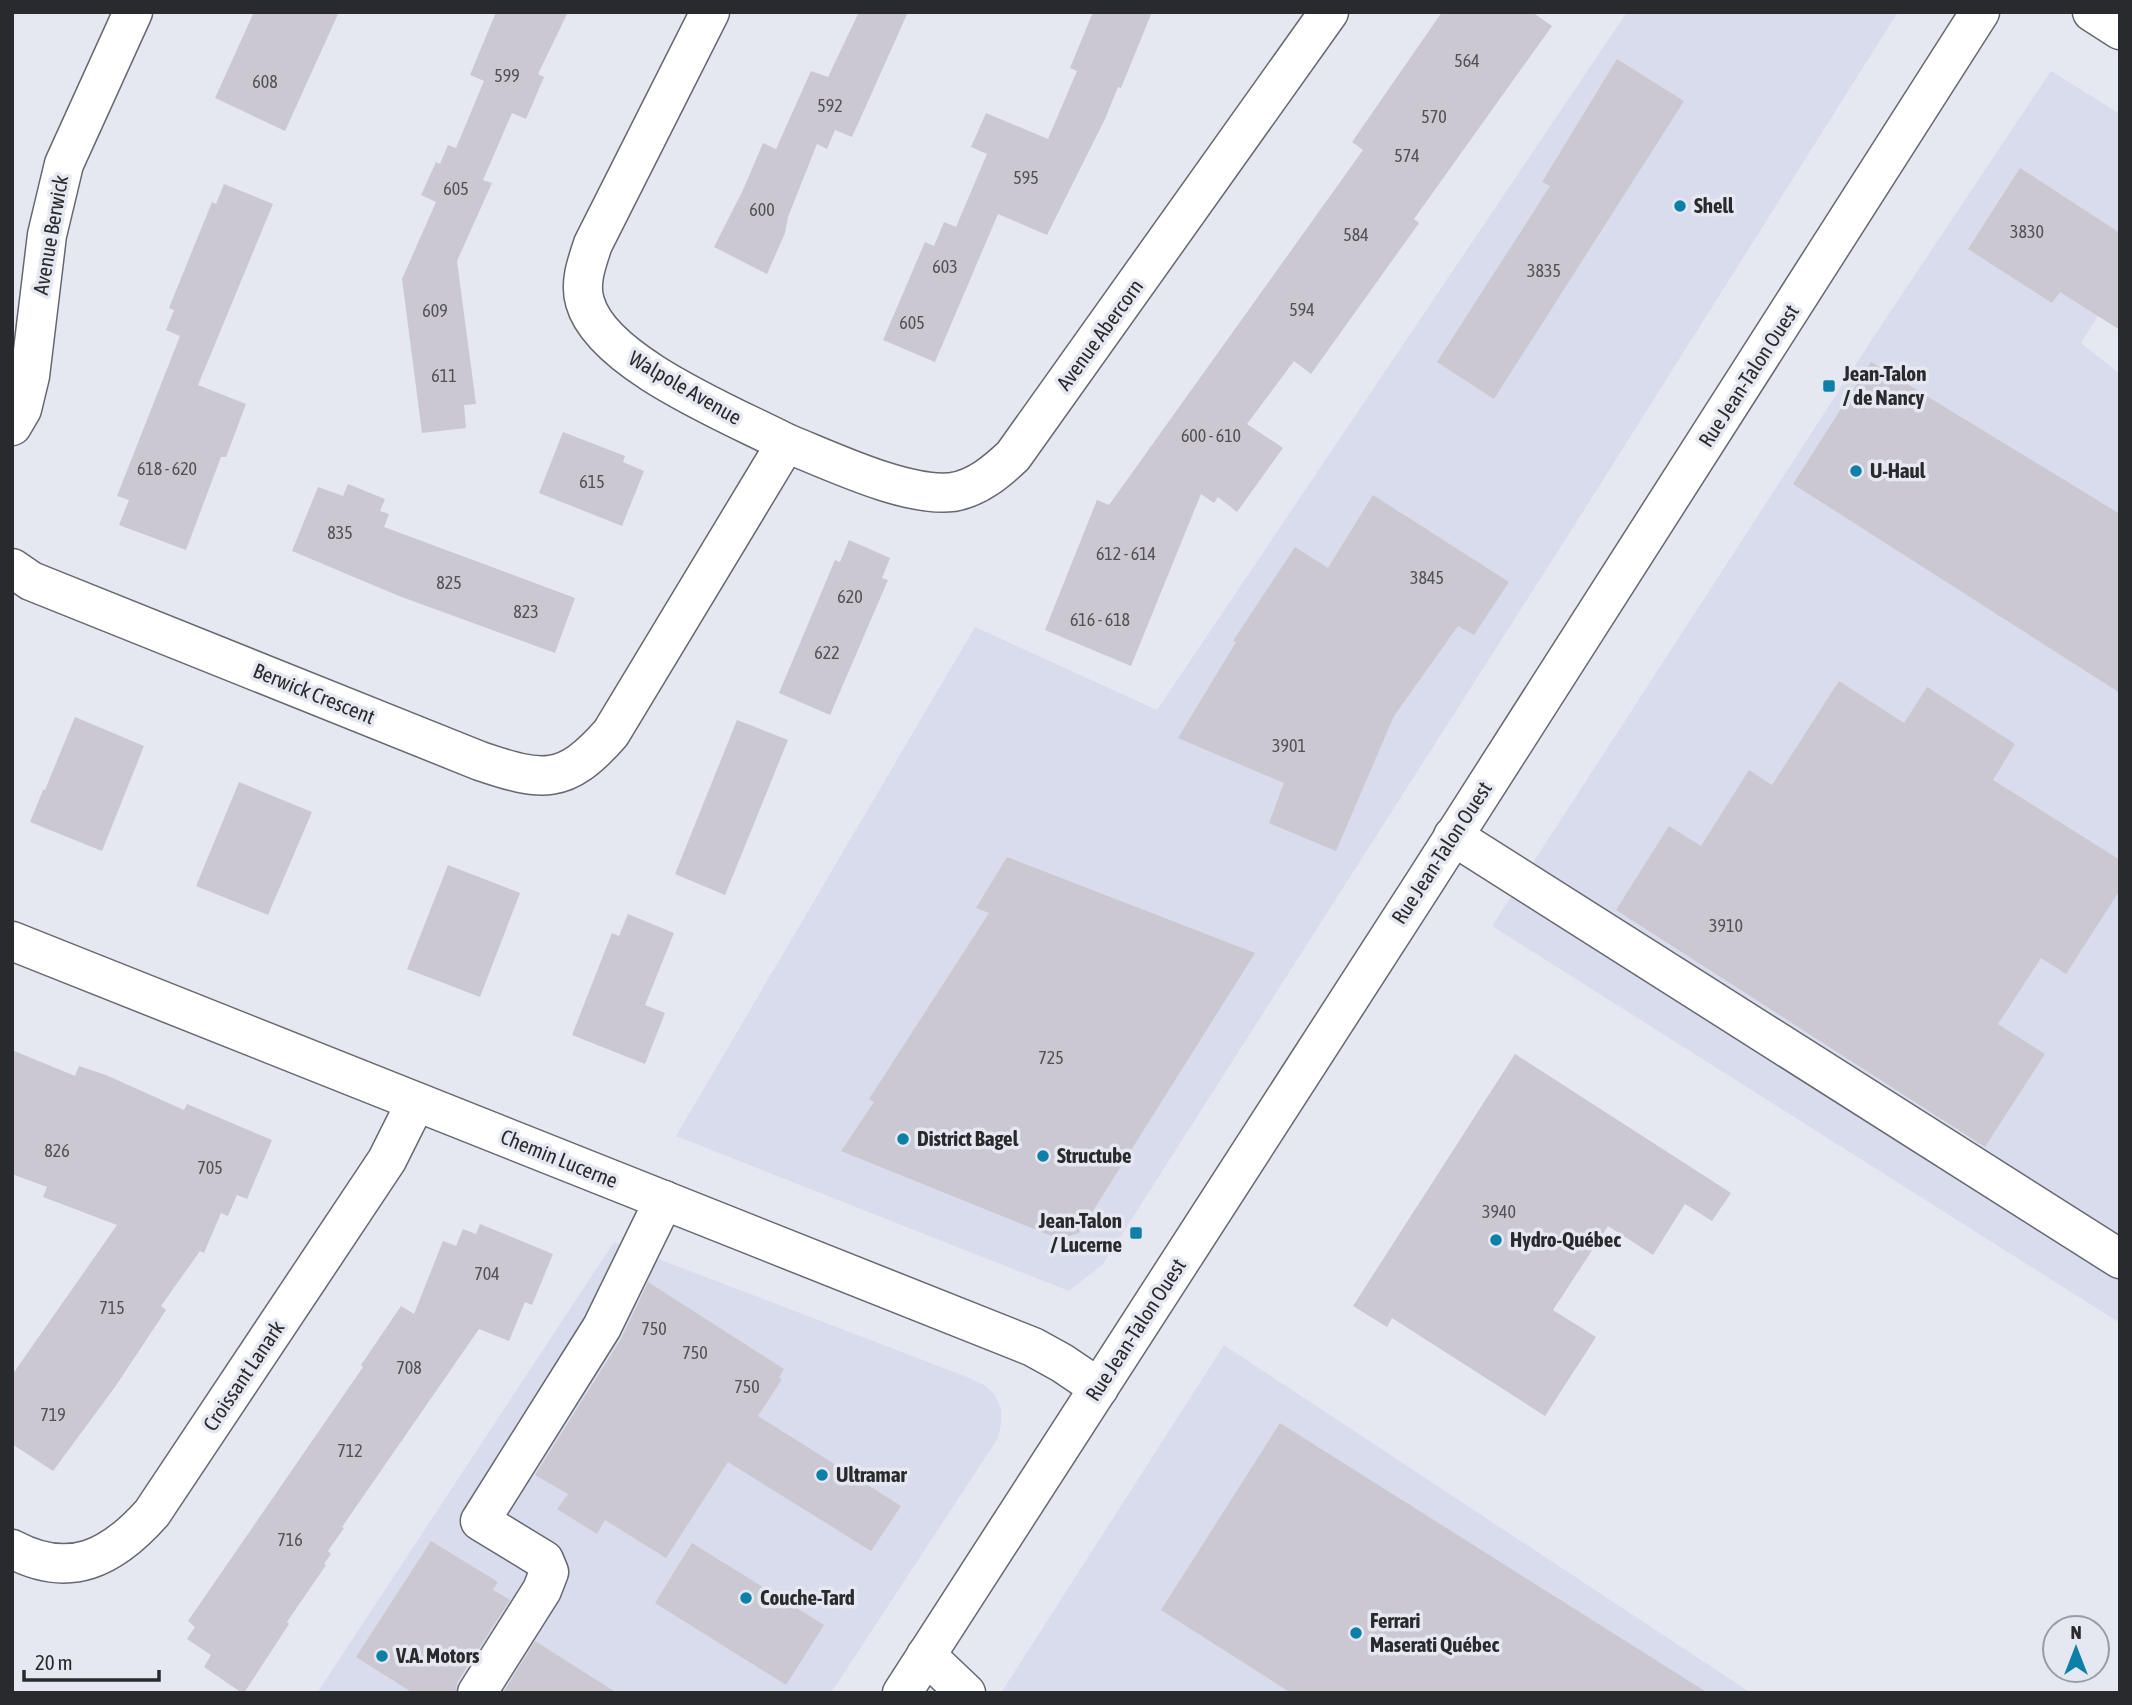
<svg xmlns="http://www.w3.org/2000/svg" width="2132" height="1705" font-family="'Asap Condensed',sans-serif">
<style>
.built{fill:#d8dcec}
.building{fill:#cbc8d1}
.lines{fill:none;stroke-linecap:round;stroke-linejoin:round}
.minor-casing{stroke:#666870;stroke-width:41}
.major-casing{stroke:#666870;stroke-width:41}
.minor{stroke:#fff;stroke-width:38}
.major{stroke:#fff;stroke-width:38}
.poi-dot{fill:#0d80a7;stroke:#e6e8f1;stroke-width:2.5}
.labels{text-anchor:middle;stroke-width:7;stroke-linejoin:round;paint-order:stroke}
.number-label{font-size:18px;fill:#525256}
.poi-label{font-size:21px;font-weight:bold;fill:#292a2d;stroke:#e6e8f1;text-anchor:start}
.street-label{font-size:21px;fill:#292a2d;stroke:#e6e8f1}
</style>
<rect width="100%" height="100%" fill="#e6e8f1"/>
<g class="built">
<path d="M 1627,12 L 1898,12 L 1574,526 L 1103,1264 L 1069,1291 L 676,1136 L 975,627 L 1157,710 Z"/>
<path d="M 2051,71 L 2120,114 L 2120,280 L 2081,343 L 2120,374 L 2120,1323 L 1492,926 L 1884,321 Z"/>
<path d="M 614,1242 L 967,1377 L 984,1385 L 994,1394 L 1001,1408 L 1001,1424 L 998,1438 L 831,1693 L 317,1693 Z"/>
<path d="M 1224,1345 L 1751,1693 L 1001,1693 Z"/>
</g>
<g class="building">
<path d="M 254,12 L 339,12 L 285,131 L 215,98 Z"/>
<path d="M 496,12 L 568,12 L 538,74 L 544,77 L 526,119 L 512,113 L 483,180 L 492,183 L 457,261 L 476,404 L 464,405 L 466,428 L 422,433 L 402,279 L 436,202 L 421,195 L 436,162 L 440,164 L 448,145 L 456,148 L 484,81 L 470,75 Z"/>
<path d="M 859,12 L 908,12 L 852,137 L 835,130 L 827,149 L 817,144 L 788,217 L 785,233 L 767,274 L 714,247 L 743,190 L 763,143 L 776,149 L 811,71 L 828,77 Z"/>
<path d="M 1093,12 L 1152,12 L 1121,88 L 1118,87 L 1105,119 L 1047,235 L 998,214 L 935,362 L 883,340 L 925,242 L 934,246 L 944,222 L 956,227 L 987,154 L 971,147 L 986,113 L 1048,139 L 1077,71 L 1070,68 Z"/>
<path d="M 1442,12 L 1532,12 L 1552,26 L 1414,219 L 1419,223 L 1311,374 L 1294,361 L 1247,424 L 1283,448 L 1237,512 L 1218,497 L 1214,503 L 1201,494 L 1131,666 L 1045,630 L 1097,500 L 1109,505 L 1363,150 L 1352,142 Z"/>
<path d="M 1617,59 L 1684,101 L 1494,399 L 1437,362 L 1550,186 L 1542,182 Z"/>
<path d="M 2020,168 L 2120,233 L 2120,330 L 2060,292 L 2052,303 L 1968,249 Z"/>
<path d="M 224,184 L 273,204 L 198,385 L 246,404 L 226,457 L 221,457 L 186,550 L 119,525 L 129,500 L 117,496 L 180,336 L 166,330 L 174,310 L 169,308 L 212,202 L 216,204 Z"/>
<path d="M 1871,362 L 2120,514 L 2120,693 L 1793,484 Z"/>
<path d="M 563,432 L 625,456 L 623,462 L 644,471 L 622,526 L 539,493 Z"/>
<path d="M 348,484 L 385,499 L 380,511 L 389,514 L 384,527 L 575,598 L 555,653 L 399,596 L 292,551 L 318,487 L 343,496 Z"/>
<path d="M 1373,495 L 1509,582 L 1474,635 L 1458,626 L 1394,716 L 1336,851 L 1269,823 L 1284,783 L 1178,738 L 1236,642 L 1233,641 L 1295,547 L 1328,568 Z"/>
<path d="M 849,540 L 890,558 L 882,578 L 888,580 L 830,715 L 779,693 L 835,560 L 840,562 Z"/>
<path d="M 1839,681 L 1904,723 L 1927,687 L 2015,744 L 1993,780 L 2120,860 L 2120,890 L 2066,974 L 2041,958 L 1998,1024 L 2045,1054 L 1985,1147 L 1616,910 L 1669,826 L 1701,846 L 1749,770 L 1772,785 Z"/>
<path d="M 75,717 L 144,746 L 102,851 L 30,822 L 43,790 L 45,790 Z"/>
<path d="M 737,720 L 788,740 L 725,895 L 675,874 Z"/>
<path d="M 239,782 L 312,812 L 268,915 L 196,886 Z"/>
<path d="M 1007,857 L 1255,953 L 1079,1233 L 1059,1239 L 841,1151 L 874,1102 L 869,1099 L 989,913 L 976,908 Z"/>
<path d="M 448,865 L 520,893 L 480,997 L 407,969 Z"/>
<path d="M 628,914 L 674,933 L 645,1005 L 665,1013 L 645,1064 L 572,1035 L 612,933 L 619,936 Z"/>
<path d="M 12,1050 L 75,1076 L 79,1066 L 106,1075 L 184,1110 L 187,1104 L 272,1140 L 247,1199 L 237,1195 L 228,1216 L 221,1213 L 204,1253 L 200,1251 L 161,1306 L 166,1310 L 115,1387 L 53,1471 L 12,1444 L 12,1375 L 117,1225 L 43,1197 L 47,1187 L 12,1174 Z"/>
<path d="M 1515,1054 L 1731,1193 L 1712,1221 L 1685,1204 L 1653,1255 L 1608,1226 L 1553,1310 L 1596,1337 L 1545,1416 L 1392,1318 L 1387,1327 L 1353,1306 Z"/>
<path d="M 480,1224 L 553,1254 L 532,1305 L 525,1302 L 509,1341 L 479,1329 L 342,1527 L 344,1528 L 328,1551 L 331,1554 L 324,1564 L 326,1565 L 287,1622 L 289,1624 L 244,1693 L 242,1693 L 204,1667 L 211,1655 L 187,1639 L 195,1627 L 188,1621 L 363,1367 L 361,1365 L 401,1306 L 414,1314 L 443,1241 L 456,1246 L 463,1229 L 476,1234 Z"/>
<path d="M 648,1282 L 784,1369 L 779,1378 L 782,1379 L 758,1416 L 901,1506 L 871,1551 L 728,1462 L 666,1558 L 605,1520 L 597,1534 L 557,1509 L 568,1494 L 535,1475 L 621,1339 Z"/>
<path d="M 1280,1423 L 1708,1693 L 1291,1693 L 1161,1610 Z"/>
<path d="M 431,1541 L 498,1582 L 493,1590 L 510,1600 L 458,1681 L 455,1693 L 413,1693 L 356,1657 Z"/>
<path d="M 692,1543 L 824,1625 L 786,1685 L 655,1603 Z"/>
<path d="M 535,1641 L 617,1693 L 503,1693 Z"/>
</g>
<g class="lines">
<g class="minor-casing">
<g id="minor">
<path d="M 2092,12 L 2120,30"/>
<path d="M 12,426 L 22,409 L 30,376 L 47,235 L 64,164 L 133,12"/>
<path d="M 786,443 C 829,460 907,498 953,492 C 977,488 996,472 1013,456 L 1329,12"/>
<path d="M 12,568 L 31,581 L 480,761 C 542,782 565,786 611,733 L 786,443 C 732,415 602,363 585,302 C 579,283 587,262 593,244 L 710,12"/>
<path d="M 1453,836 L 2120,1259"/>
<path d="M 12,1549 C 70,1580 112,1558 152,1513 L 387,1160 L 416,1102"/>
<path d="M 926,1655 L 966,1693"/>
<path d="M 477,1693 L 542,1590 L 549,1572 L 544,1560 L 480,1521 L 602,1327 L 664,1200"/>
</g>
</g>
<g class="major-casing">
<g id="major">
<path d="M 12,941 L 1033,1347 L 1062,1363 L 1099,1388"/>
<path d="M 902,1693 L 1424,883 L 1980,12"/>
</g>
</g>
<use href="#minor" class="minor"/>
<use href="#major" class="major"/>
</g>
<g class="poi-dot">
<circle cx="1680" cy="206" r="7"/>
<rect x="1822" y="379" width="14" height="14" rx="3.5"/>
<circle cx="1856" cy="471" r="7"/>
<circle cx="903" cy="1139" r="7"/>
<circle cx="1043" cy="1156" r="7"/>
<rect x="1129" y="1226" width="14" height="14" rx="3.5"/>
<circle cx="1496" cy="1240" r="7"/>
<circle cx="822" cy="1475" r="7"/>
<circle cx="746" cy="1598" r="7"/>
<circle cx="1356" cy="1633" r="7"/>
<circle cx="382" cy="1656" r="7"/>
</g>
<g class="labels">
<g class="number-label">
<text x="1467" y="67">564</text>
<text x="507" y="82">599</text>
<text x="265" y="88">608</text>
<text x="830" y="112">592</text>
<text x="1434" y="123">570</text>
<text x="1407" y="162">574</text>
<text x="1026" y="184">595</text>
<text x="456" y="195">605</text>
<text x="762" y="216">600</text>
<text x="2027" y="238">3830</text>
<text x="1356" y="241">584</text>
<text x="945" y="273">603</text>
<text x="1544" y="277">3835</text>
<text x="1302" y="316">594</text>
<text x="435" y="317">609</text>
<text x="912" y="329">605</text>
<text x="444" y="382">611</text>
<text x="1211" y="442">600 - 610</text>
<text x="167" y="475">618 - 620</text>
<text x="592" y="488">615</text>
<text x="340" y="539">835</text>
<text x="1126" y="560">612 - 614</text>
<text x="1427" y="584">3845</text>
<text x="449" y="589">825</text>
<text x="850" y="603">620</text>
<text x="526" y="618">823</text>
<text x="1100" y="626">616 - 618</text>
<text x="827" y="659">622</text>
<text x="1289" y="752">3901</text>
<text x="1726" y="932">3910</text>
<text x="1051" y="1064">725</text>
<text x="57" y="1157">826</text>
<text x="210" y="1174">705</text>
<text x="1499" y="1218">3940</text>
<text x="487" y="1280">704</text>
<text x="112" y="1314">715</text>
<text x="654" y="1335">750</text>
<text x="695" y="1359">750</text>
<text x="409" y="1374">708</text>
<text x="747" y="1393">750</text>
<text x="53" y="1421">719</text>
<text x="350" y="1457">712</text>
<text x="290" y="1546">716</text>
</g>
<g class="poi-label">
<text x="1694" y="213">Shell</text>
<text x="1843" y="381">Jean-Talon<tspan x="1843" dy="24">/ de Nancy</tspan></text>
<text x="1870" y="478">U-Haul</text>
<text x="917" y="1146">District Bagel</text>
<text x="1057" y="1163">Structube</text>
<text x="1122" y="1228" text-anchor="end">Jean-Talon<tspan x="1122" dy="24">/ Lucerne</tspan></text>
<text x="1510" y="1247">Hydro-Québec</text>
<text x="836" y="1482">Ultramar</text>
<text x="760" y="1605">Couche-Tard</text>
<text x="1370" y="1628">Ferrari<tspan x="1370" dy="24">Maserati Québec</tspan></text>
<text x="396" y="1663">V.A. Motors</text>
</g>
<g class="street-label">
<text transform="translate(51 235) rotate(-80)" y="7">Avenue Berwick</text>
<text transform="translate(1100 335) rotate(-54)" y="7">Avenue Abercorn</text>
<text transform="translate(1749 376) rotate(-57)" y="7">Rue Jean-Talon Ouest</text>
<text transform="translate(685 388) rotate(30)" y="7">Walpole Avenue</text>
<text transform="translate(314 694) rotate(22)" y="7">Berwick Crescent</text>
<text transform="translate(1442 853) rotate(-57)" y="7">Rue Jean-Talon Ouest</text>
<text transform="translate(559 1159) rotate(22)" y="7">Chemin Lucerne</text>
<text transform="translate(1136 1330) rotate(-57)" y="7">Rue Jean-Talon Ouest</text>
<text transform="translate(244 1376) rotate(-56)" y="7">Croissant Lanark</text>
</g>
</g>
<rect width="2132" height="1705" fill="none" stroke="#292a2d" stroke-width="28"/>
<g transform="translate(2076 1649)"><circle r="33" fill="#e6e8f1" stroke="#9a9ca3" stroke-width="2"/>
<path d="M0-5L12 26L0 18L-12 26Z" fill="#0d80a7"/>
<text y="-10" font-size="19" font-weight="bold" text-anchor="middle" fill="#292a2d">N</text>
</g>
<path d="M24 1670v10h135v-10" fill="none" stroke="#292a2d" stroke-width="3.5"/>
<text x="35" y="1670" font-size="21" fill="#292a2d" stroke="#e6e8f1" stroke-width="5" paint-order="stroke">20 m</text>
</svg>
